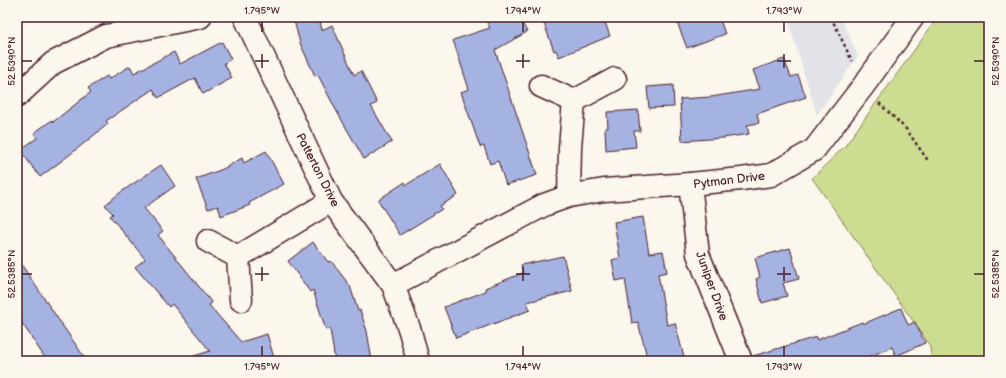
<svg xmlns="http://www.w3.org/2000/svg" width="1006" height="378" font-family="'Balsamiq Sans',sans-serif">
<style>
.built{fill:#e1e3e9}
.green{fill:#ccdc91;stroke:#8b7e5e}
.building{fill:#a5b3e3;stroke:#4a1f2b}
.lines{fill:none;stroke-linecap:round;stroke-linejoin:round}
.minor-casing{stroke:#4a1f2b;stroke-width:25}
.path{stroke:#4a1f2b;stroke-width:2.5;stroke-dasharray:3 3;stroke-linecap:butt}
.minor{stroke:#fbf7ec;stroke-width:22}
.ticks{fill:none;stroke:#4a1f2b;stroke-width:1.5}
.labels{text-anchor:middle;stroke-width:3;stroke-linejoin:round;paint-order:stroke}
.street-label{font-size:12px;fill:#4a1f2b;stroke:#fbf7ec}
.neatline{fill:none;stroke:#4a1f2b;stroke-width:1.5}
.ticks-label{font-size:10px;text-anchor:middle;fill:#4a1f2b}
</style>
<rect width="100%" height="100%" fill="#fbf7ec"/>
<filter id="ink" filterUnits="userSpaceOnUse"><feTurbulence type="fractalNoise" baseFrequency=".025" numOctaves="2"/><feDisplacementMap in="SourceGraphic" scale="8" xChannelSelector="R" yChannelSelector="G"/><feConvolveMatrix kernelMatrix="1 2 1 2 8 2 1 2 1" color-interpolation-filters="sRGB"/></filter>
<g filter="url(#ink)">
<path class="built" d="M 787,17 L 841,17 L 858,56 L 817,115 Z"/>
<path class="green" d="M 938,17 L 989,17 L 989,361 L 931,361 L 930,347 L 923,335 L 812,178 L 845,146 Z"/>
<g class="building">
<path d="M 293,17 L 319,17 L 322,30 L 332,25 L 354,75 L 361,71 L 377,103 L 371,106 L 392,142 L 364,159 L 336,110 L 318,75 L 315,76 L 300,43 Z"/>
<path d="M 484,17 L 519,17 L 527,32 L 495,50 L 537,175 L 506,185 L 498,161 L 490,164 L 484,146 L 480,147 L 461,92 L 469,89 L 453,40 L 490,28 Z"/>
<path d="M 554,17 L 603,17 L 610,36 L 559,57 L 556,50 L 554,51 L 543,21 Z"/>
<path d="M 675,17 L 719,17 L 725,34 L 687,48 Z"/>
<path d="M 222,42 L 231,59 L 224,63 L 232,78 L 203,94 L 195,78 L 158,98 L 153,89 L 106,121 L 108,124 L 68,156 L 40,177 L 20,150 L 37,138 L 34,133 L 52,120 L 53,122 L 91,92 L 88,88 L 107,76 L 109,79 L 130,66 L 134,73 L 174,52 L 180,64 Z"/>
<path d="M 784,59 L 791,77 L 798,75 L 806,97 L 757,114 L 759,123 L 747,125 L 749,134 L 723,138 L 682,141 L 680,99 L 711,97 L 760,89 L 753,70 Z"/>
<path d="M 673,85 L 674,107 L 649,108 L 647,87 Z"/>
<path d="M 638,110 L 640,131 L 634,131 L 636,147 L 606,150 L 605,128 L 608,128 L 607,112 Z"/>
<path d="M 266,151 L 284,184 L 249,203 L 250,205 L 221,216 L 218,206 L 208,209 L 196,179 L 223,169 L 242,158 L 244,163 Z"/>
<path d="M 440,164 L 458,195 L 440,206 L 442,209 L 400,235 L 378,200 L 405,182 L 406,185 Z"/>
<path d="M 161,165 L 175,186 L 144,208 L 163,231 L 158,235 L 212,303 L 209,305 L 241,342 L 267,334 L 274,358 L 264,361 L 195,361 L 194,356 L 210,351 L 172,304 L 169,307 L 135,267 L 145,259 L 110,216 L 113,214 L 105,205 L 121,192 Z"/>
<path d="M 643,217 L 649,253 L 663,251 L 667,272 L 658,274 L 667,325 L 675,323 L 685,361 L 648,361 L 638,322 L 632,323 L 625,279 L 616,281 L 612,260 L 620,258 L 614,222 Z"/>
<path d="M 313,242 L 328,262 L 331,261 L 350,286 L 358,311 L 360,310 L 367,331 L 372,361 L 335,361 L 330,329 L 326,330 L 313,290 L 310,292 L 288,261 Z"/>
<path d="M 790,248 L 799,279 L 783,283 L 787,296 L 762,303 L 756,279 L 760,277 L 755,258 Z"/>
<path d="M 563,256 L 572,291 L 527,302 L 530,310 L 456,338 L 444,307 L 486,291 L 485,288 L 523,273 L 521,265 Z"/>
<path d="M 17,258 L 58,319 L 87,361 L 47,361 L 26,329 L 17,316 Z"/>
<path d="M 901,308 L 908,325 L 915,322 L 925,343 L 896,356 L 892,347 L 859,361 L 754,361 L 753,356 L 816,337 L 817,340 L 862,322 L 863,324 Z"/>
</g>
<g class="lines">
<g class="minor-casing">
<g id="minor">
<path d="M 245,17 L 331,201 L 393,285 L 410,331 L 418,361"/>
<path d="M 541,86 L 574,101 L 615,79"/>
<path d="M 17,96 L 53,63 L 106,36 L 200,17"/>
<path d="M 690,184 L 698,254 L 741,361"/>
<path d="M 569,196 L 570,147 L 574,101"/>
<path d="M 208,241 L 238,257 L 241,300"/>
<path d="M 238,257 L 331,201"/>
<path d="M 393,285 L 544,205 L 569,196 L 604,190 L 690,184 L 741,179 L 771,175 L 814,150 L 864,85 L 913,17"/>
</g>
</g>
<g class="path">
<path d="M 831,17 L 852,61"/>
<path d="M 879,103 L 906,129 L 929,162"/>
</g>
<use href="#minor" class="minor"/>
</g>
</g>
<path class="ticks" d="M 262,22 L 262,32M 523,22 L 523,32M 784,22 L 784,32M 262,54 L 262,68M 523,54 L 523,68M 784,54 L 784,68M 22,61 L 32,61M 255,61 L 269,61M 516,61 L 530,61M 777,61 L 791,61M 974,61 L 984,61M 262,267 L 262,281M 523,267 L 523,281M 784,267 L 784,281M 22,274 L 32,274M 255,274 L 269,274M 516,274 L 530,274M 777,274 L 791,274M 974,274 L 984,274M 262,346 L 262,356M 523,346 L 523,356M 784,346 L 784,356"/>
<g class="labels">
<g class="street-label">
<text transform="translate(318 170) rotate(63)" y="4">Patterton Drive</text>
<text transform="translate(729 180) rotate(-7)" y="4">Pytman Drive</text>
<text transform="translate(712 286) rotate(70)" y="4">Juniper Drive</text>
</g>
</g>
<rect width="1006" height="378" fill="none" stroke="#fbf7ec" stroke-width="44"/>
<rect x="22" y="22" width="962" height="334" class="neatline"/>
<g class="ticks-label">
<text x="262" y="14">1.795°W</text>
<text x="523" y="14">1.794°W</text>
<text x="784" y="14">1.793°W</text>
<text transform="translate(11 61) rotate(-90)" y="4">52.5390°N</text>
<text transform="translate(995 61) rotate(-90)" y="4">52.5390°N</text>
<text transform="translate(11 274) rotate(-90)" y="4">52.5385°N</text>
<text transform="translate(995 274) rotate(-90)" y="4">52.5385°N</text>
<text x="262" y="370">1.795°W</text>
<text x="523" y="370">1.794°W</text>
<text x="784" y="370">1.793°W</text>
</g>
</svg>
